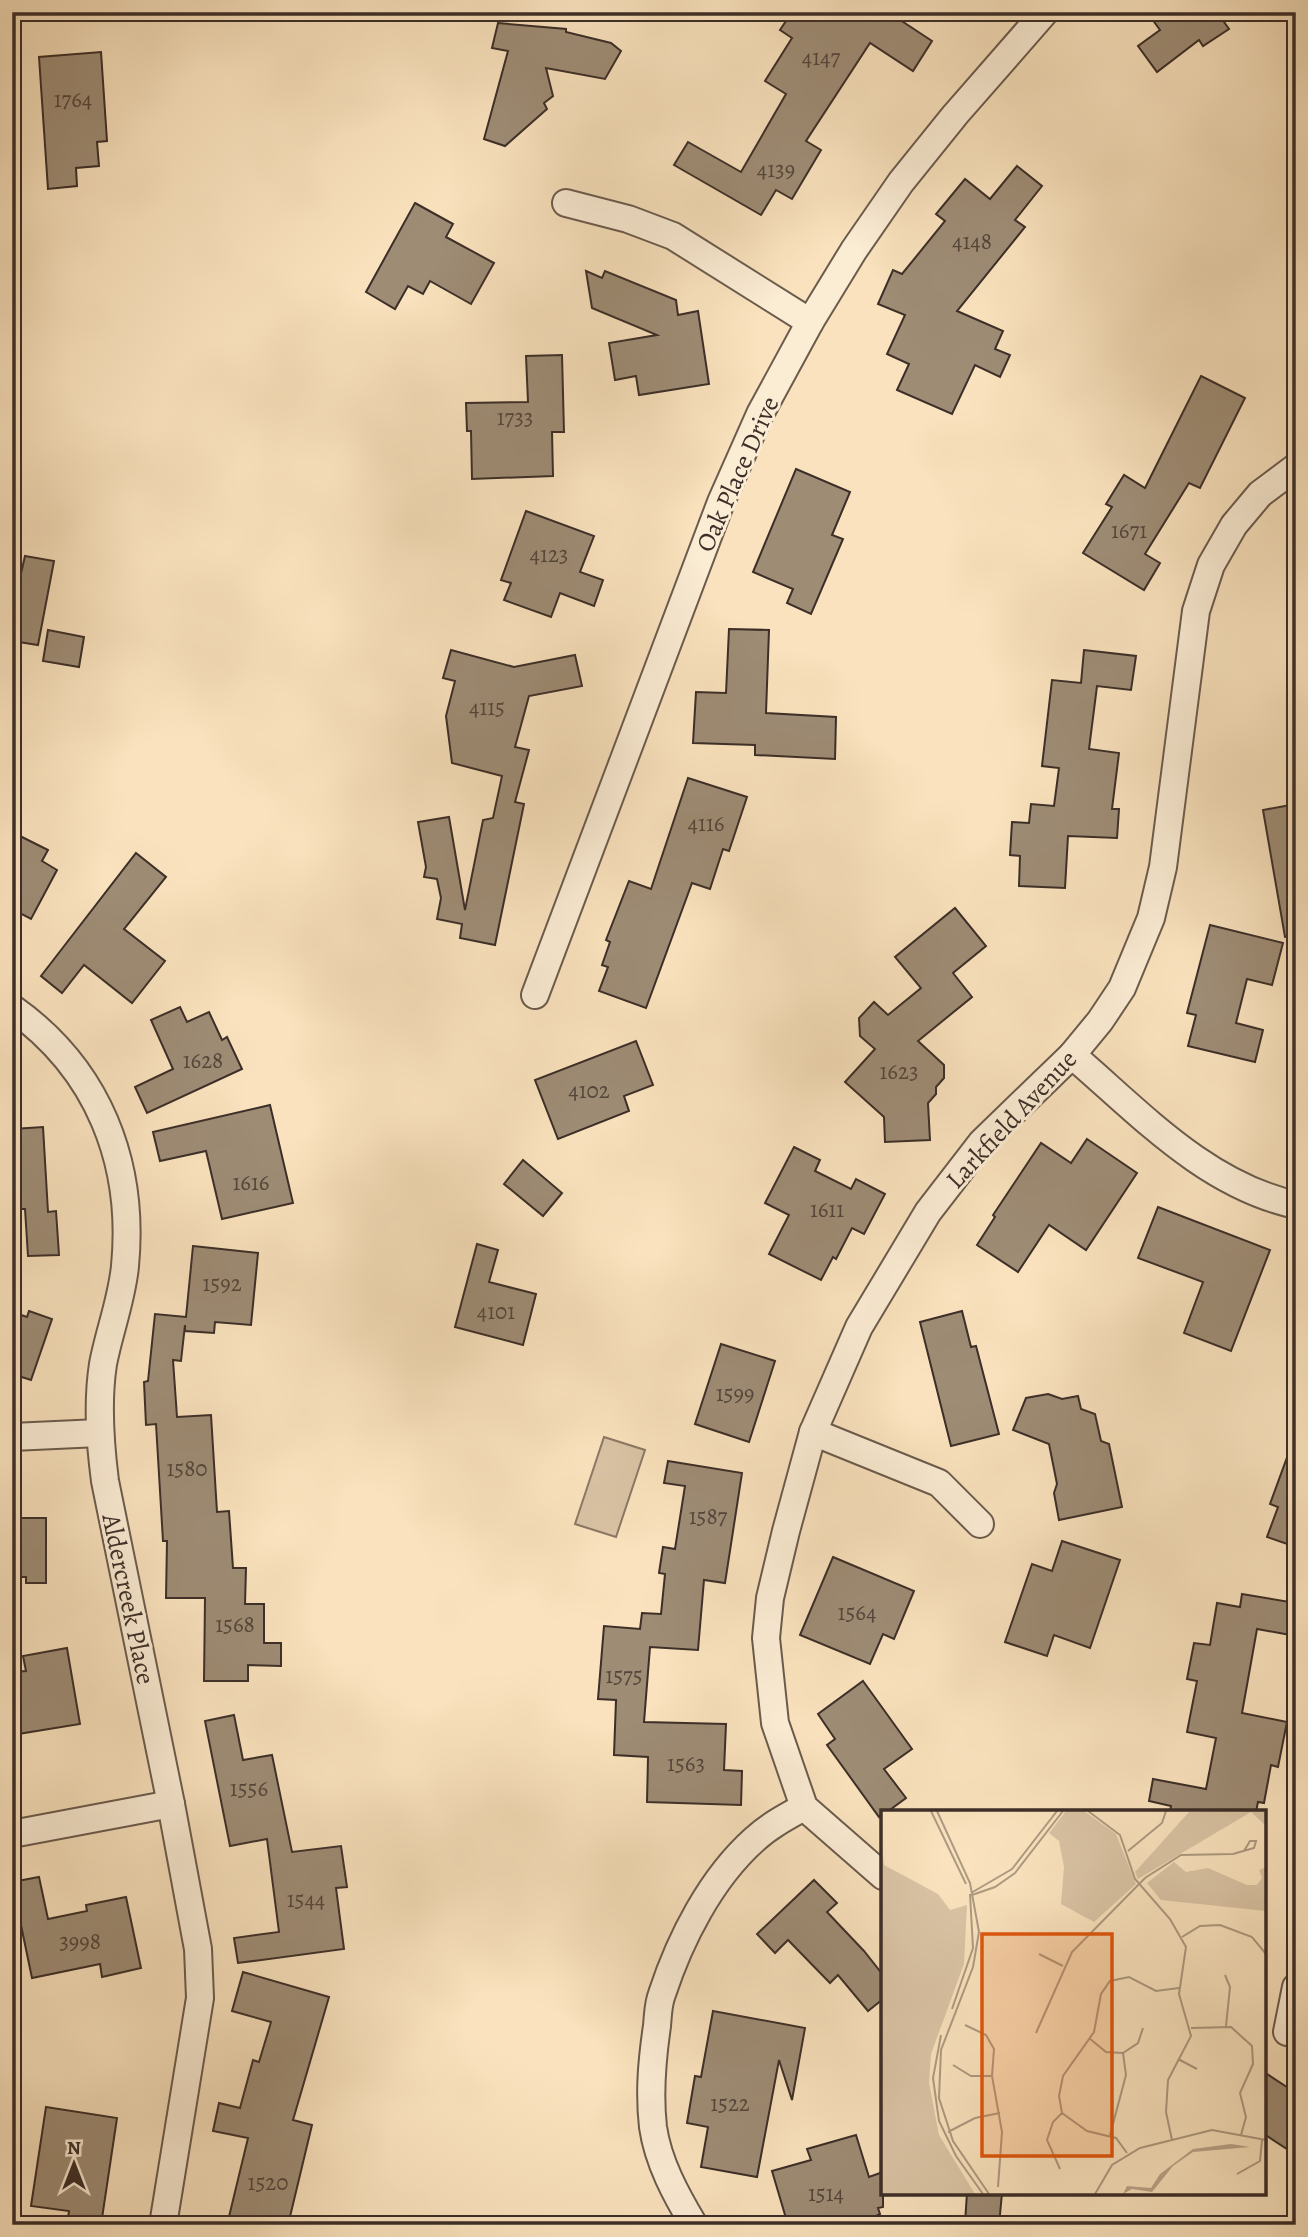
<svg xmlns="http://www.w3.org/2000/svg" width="1308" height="2237" font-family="Alegreya,serif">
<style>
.green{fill:#d9c3a4;stroke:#8a7866;stroke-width:2}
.building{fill:#9e8c75;stroke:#3c2e28;stroke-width:2}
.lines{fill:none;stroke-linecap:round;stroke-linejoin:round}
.minor-casing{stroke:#6b5b4d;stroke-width:30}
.minor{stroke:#fbecd4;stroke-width:26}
.labels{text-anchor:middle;stroke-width:6;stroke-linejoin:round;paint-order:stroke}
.number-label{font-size:23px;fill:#54463b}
.street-label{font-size:26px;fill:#3c2e28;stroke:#fbecd4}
.inset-road{fill:none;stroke:#ad9a81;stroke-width:2}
.view{fill:#df570d;fill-opacity:0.15;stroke:#df570d;stroke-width:3.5}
.inset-edge{fill:none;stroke:#3c2e28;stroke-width:3.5}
</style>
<rect width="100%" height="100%" fill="#f9e2bd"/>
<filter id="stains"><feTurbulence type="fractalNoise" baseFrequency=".00286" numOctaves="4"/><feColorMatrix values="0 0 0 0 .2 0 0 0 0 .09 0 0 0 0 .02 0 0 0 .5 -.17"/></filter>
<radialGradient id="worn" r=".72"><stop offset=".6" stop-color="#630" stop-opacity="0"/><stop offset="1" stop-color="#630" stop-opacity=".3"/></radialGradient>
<path class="green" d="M 604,1437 L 645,1450 L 616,1537 L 575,1524 Z"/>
<g class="building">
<path d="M 792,12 L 888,12 L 932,41 L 913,71 L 870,43 L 806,141 L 821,150 L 792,199 L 776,190 L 761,215 L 674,165 L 688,142 L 741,172 L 786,94 L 765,81 L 792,38 L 780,30 Z"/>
<path d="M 1147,12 L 1217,12 L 1229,29 L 1203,46 L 1199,40 L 1157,72 L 1138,46 L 1160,30 Z"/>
<path d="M 498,23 L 566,29 L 566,32 L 611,43 L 621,51 L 605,79 L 546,68 L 553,96 L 544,103 L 547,109 L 505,146 L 484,139 L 508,51 L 492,48 Z"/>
<path d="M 101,52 L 107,141 L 97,142 L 99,166 L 76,168 L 77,186 L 48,189 L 39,57 Z"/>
<path d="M 1017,166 L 1042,186 L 1015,220 L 1025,227 L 957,311 L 1003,331 L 995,349 L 1010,355 L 1000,377 L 975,365 L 952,414 L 897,390 L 909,364 L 887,354 L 905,315 L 878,304 L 893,270 L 902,274 L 945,221 L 936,214 L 965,179 L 990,199 Z"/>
<path d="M 415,203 L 453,224 L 446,237 L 494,263 L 471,304 L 430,281 L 423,294 L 408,286 L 395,309 L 366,292 Z"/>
<path d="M 586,271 L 602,278 L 605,271 L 676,300 L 678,315 L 698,311 L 709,384 L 639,395 L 636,376 L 615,380 L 609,343 L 657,335 L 592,308 Z"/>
<path d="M 562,355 L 564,432 L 552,432 L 553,476 L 472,479 L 471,431 L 467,431 L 466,403 L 528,402 L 526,356 Z"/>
<path d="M 1201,376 L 1245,398 L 1200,488 L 1189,483 L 1145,554 L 1160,563 L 1144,590 L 1083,553 L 1112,507 L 1106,504 L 1124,475 L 1145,488 Z"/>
<path d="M 796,469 L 850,492 L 832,535 L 843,539 L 811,614 L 787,603 L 793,589 L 753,572 Z"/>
<path d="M 526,511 L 594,536 L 580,572 L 603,580 L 594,606 L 560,593 L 551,617 L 504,600 L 511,583 L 501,580 Z"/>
<path d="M 25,556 L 54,561 L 38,645 L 12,641 L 12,577 L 20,578 Z"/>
<path d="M 729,629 L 769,630 L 766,713 L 836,717 L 835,759 L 755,755 L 755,745 L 693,743 L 696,692 L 726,693 Z"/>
<path d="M 48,630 L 84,637 L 79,667 L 43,661 Z"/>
<path d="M 451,650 L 514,667 L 575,655 L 582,686 L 529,696 L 515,747 L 529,750 L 515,802 L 524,804 L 495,945 L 460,938 L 462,924 L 437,919 L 441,898 L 437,879 L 424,877 L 426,867 L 418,822 L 449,817 L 465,910 L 483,820 L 493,818 L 502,776 L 452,763 L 446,716 L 455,681 L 443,678 Z"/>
<path d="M 1084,650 L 1136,656 L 1131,690 L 1097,686 L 1089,749 L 1119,753 L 1112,809 L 1119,809 L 1117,838 L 1068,836 L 1065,888 L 1019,886 L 1020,856 L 1010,855 L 1012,822 L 1029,823 L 1031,804 L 1054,806 L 1059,768 L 1042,766 L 1052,680 L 1081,683 Z"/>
<path d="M 688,778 L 747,797 L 729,851 L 723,849 L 710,889 L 692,883 L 646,1008 L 599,991 L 608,967 L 602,965 L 610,942 L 606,940 L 629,881 L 651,889 Z"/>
<path d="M 1296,804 L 1296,936 L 1285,937 L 1263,810 Z"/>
<path d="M 12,832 L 48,850 L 42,861 L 57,870 L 31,919 L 12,909 Z"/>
<path d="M 136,853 L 166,877 L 124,929 L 165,961 L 132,1003 L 84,965 L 62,993 L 41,976 Z"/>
<path d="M 955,908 L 986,946 L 953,973 L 972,997 L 918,1041 L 944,1065 L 944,1078 L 936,1087 L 936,1094 L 928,1103 L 930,1140 L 885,1142 L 884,1117 L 845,1082 L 875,1049 L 860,1036 L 859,1018 L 874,1002 L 888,1015 L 921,988 L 895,957 Z"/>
<path d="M 1210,925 L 1283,943 L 1272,985 L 1247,979 L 1236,1023 L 1263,1030 L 1255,1062 L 1188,1046 L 1196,1015 L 1187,1013 Z"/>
<path d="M 180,1007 L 187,1022 L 209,1012 L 222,1040 L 227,1037 L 242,1069 L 147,1113 L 135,1087 L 173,1069 L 151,1020 Z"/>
<path d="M 636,1041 L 653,1085 L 624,1096 L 629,1111 L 558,1139 L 535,1080 Z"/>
<path d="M 270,1105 L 293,1203 L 222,1219 L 206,1151 L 160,1161 L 153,1132 Z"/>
<path d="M 43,1127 L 48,1212 L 56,1211 L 59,1255 L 28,1256 L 25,1209 L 12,1209 L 13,1129 Z"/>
<path d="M 1087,1139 L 1137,1173 L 1086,1250 L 1049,1225 L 1018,1272 L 977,1245 L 995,1217 L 993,1215 L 1041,1143 L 1071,1163 Z"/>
<path d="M 794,1147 L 820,1160 L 815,1171 L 851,1189 L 856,1179 L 885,1194 L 864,1234 L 852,1228 L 836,1259 L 833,1257 L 821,1280 L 769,1254 L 789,1215 L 765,1203 Z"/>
<path d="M 523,1160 L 562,1193 L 543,1216 L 504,1184 Z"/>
<path d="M 1158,1207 L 1270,1250 L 1231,1351 L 1184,1333 L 1203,1282 L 1138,1258 Z"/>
<path d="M 477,1244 L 498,1250 L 489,1282 L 536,1294 L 523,1345 L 455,1327 Z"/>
<path d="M 193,1246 L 258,1253 L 251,1325 L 215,1322 L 214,1333 L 185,1331 L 185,1325 L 181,1361 L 173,1360 L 177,1417 L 211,1415 L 217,1512 L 229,1511 L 233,1568 L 246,1568 L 245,1604 L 264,1604 L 264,1643 L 281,1643 L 281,1666 L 248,1665 L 248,1681 L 204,1681 L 205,1598 L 166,1598 L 167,1541 L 163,1541 L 156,1424 L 146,1425 L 144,1382 L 148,1381 L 155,1314 L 186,1317 Z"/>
<path d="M 29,1311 L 52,1319 L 31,1380 L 12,1374 L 12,1312 L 27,1317 Z"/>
<path d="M 962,1311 L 971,1347 L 976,1346 L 999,1434 L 951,1446 L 920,1322 Z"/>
<path d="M 721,1344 L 775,1361 L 749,1442 L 695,1424 Z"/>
<path d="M 1048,1394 L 1062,1399 L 1078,1396 L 1081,1409 L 1095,1414 L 1101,1441 L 1109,1444 L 1122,1507 L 1059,1520 L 1054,1493 L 1057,1484 L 1049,1444 L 1013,1430 L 1026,1398 Z"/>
<path d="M 1293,1441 L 1296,1442 L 1296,1547 L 1267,1537 L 1278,1507 L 1270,1504 Z"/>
<path d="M 668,1461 L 742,1473 L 725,1583 L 704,1580 L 698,1650 L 650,1647 L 644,1722 L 726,1724 L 724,1770 L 742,1771 L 741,1805 L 647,1802 L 648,1757 L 614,1755 L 616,1700 L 598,1699 L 604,1626 L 640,1629 L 642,1613 L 661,1614 L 665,1574 L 659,1573 L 663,1547 L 675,1549 L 685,1486 L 664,1483 Z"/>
<path d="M 12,1518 L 46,1518 L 46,1583 L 26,1583 L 26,1577 L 12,1577 Z"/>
<path d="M 1062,1541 L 1120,1560 L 1090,1648 L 1054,1635 L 1047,1656 L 1005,1642 L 1032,1564 L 1052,1571 Z"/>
<path d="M 833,1557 L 914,1591 L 894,1639 L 883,1634 L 870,1664 L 800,1635 Z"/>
<path d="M 1242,1594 L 1296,1603 L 1296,1636 L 1257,1629 L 1242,1713 L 1287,1722 L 1278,1767 L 1271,1765 L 1264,1803 L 1258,1802 L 1256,1812 L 1170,1812 L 1171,1806 L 1149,1801 L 1153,1779 L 1206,1789 L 1216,1738 L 1187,1732 L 1197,1681 L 1187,1679 L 1194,1643 L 1210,1645 L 1217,1603 L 1240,1607 Z"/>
<path d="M 67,1648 L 80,1724 L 12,1735 L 12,1672 L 26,1671 L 23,1656 Z"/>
<path d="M 863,1681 L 912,1749 L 884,1769 L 906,1798 L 887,1812 L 883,1812 L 879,1817 L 827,1745 L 835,1739 L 818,1714 Z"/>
<path d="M 234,1715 L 243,1760 L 272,1755 L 292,1852 L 341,1846 L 347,1887 L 336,1888 L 344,1949 L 238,1963 L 234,1938 L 279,1932 L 267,1839 L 230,1846 L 205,1721 Z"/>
<path d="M 39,1877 L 48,1919 L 87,1911 L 86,1905 L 126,1897 L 141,1968 L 102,1977 L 100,1964 L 32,1978 L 12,1882 Z"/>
<path d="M 814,1880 L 837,1903 L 827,1912 L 864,1951 L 883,1975 L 883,1999 L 868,2011 L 838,1975 L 830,1983 L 788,1940 L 775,1953 L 757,1934 Z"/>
<path d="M 243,1972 L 329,1997 L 293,2120 L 312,2125 L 288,2225 L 227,2225 L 248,2138 L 213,2131 L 219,2103 L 240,2108 L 253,2060 L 259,2062 L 271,2022 L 232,2011 Z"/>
<path d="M 713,2011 L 805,2028 L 792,2100 L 779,2060 L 757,2177 L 701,2167 L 708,2127 L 687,2123 L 695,2076 L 701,2077 Z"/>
<path d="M 1264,2072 L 1296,2093 L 1296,2155 L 1264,2134 Z"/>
<path d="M 46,2107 L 117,2118 L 101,2225 L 67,2225 L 69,2211 L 31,2206 Z"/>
<path d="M 856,2135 L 869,2177 L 883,2172 L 883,2207 L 878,2208 L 880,2214 L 876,2216 L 879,2225 L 788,2225 L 772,2171 L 811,2160 L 807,2149 Z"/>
<path d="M 967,2193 L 1002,2193 L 999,2225 L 965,2223 Z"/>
</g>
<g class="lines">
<g class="minor-casing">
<g id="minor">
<path d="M 566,203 L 628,219 L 673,236 L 810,322"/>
<path d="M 535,995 L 721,502 L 760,414 L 810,322 L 854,250 L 901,182 L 955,115 L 1045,12"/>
<path d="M 12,1008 C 98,1069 135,1162 125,1266 C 122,1299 109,1332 103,1364 C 97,1403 100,1442 105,1481 L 171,1804 L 198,1949 L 200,1998 L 163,2225"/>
<path d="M 1072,1055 C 1140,1113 1205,1185 1296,1205"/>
<path d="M 813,1432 L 939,1483 L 980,1524"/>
<path d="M 12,1437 L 99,1433"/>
<path d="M 12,1834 L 171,1804"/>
<path d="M 883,1876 L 804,1807 L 775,1723 L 766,1638 L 770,1598 L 786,1531 L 813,1432 L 859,1327 L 928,1212 L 982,1142 L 1072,1055 L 1100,1021 L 1122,988 L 1151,918 L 1163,867 L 1196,611 L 1211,565 L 1234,525 L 1260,494 L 1296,467"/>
<path d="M 1287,2032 L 1296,1987"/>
<path d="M 694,2225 C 676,2195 658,2162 653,2127 C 649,2092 652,2060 657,2026 C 658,2015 658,2004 662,1994 C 680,1939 711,1878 755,1839 C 769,1826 786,1817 804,1807"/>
</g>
</g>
<use href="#minor" class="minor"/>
</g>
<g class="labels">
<g class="number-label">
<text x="821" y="65">4147</text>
<text x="73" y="107">1764</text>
<text x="776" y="177">4139</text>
<text x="972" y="249">4148</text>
<text x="515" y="425">1733</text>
<text x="1129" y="538">1671</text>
<text x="549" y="562">4123</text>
<text x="487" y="715">4115</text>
<text x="706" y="831">4116</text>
<text x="203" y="1068">1628</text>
<text x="899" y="1079">1623</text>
<text x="589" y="1098">4102</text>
<text x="251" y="1190">1616</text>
<text x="827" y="1217">1611</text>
<text x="222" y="1291">1592</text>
<text x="496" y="1319">4101</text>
<text x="735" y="1401">1599</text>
<text x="187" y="1476">1580</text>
<text x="708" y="1524">1587</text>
<text x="857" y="1620">1564</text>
<text x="235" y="1632">1568</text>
<text x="624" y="1683">1575</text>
<text x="686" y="1771">1563</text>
<text x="249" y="1796">1556</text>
<text x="306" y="1907">1544</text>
<text x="80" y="1949">3998</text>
<text x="730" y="2111">1522</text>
<text x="268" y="2190">1520</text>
<text x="826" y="2201">1514</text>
</g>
<g class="street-label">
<text transform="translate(737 474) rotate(-66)" y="9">Oak Place Drive</text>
<text transform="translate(1011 1119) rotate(-47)" y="9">Larkfield Avenue</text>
<text transform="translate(129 1599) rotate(78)" y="9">Aldercreek Place</text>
</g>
</g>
<g transform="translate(881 1810)">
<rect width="385" height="385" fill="#f9e2bd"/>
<path d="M 185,1 L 203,1 L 235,24 L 255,74 L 213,112 L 180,94 L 183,57 L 178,31 L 168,23 ZM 385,1 L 385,16 L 370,2 L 257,69 L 254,62 L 308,2 ZM 0,30 L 3,55 L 57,84 L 69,100 L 86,95 L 83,154 L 50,244 L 48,273 L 58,325 L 94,384 L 0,384 ZM 293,52 L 305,62 L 327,58 L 366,75 L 376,75 L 381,68 L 378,60 L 385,57 L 385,101 L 280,90 L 266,73 Z" fill="#d9c3a4"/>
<path d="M 350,334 L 369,337 L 312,342 L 292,356 L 271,382 L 251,379 L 242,384 L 246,376 L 270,378 L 279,364 L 312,339 Z" fill="#b9a58a"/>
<path class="inset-road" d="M 50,1 L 85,74M 56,1 L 89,73 L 98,122 L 92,157 L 60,240 L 58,288 L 72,331 L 108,384M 207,1 L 239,25 L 254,69 L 289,109 L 305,137 L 298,184 L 310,226 L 287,270 L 285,302 L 291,330M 247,41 L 281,13 L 285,1M 90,83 L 131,59 L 176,1M 91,85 L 114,77 L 134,63 L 182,1M 301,127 L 319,116 L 339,115 L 371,127 L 385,144M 158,144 L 182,156M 344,165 L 349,177 L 345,216M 71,199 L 92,138 L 89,84M 84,215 L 105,225 L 113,239 L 111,266 L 121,322 L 117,377M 310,218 L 350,217 L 371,236 L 372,254 L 359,283 L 365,307 L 360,325M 155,223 L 191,142 L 264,68 L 300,45 L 352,44 L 373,38 L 375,31 L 369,31 L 363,41M 60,225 L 52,268 L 58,311 L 75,346 L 102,384M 208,228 L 225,242 L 242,243 L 257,233 L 262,218M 297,249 L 316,259M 72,255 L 90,266 L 111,266M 67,322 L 94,308 L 119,303M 229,325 L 245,265 L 242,243M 246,343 L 235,328 L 206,321 L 181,303 L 178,286 L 182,266 L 213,222 L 220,184 L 229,171 L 248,167 L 275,181 L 298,178M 179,359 L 166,330 L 172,312 L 181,303M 356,364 L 379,351 L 381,330M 214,384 L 231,355 L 259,338 L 331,320 L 385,330"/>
<path class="view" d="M 101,124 L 231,124 L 231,346 L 101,346 Z"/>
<rect width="385" height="385" class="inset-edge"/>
</g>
<rect width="1308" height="2237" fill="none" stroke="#f9e2bd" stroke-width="42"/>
<rect x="14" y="14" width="1280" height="2209" fill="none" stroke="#3c2e28" stroke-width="3.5"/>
<rect x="21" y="21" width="1266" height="2195" fill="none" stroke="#3c2e28" stroke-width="2"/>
<g transform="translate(74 2164)" stroke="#fbecd4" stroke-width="5" paint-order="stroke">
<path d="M0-5L12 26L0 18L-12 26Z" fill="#3c2e28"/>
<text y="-10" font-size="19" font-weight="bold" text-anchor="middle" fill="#3c2e28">N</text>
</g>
<rect width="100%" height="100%" filter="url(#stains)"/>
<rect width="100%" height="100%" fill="url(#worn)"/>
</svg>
